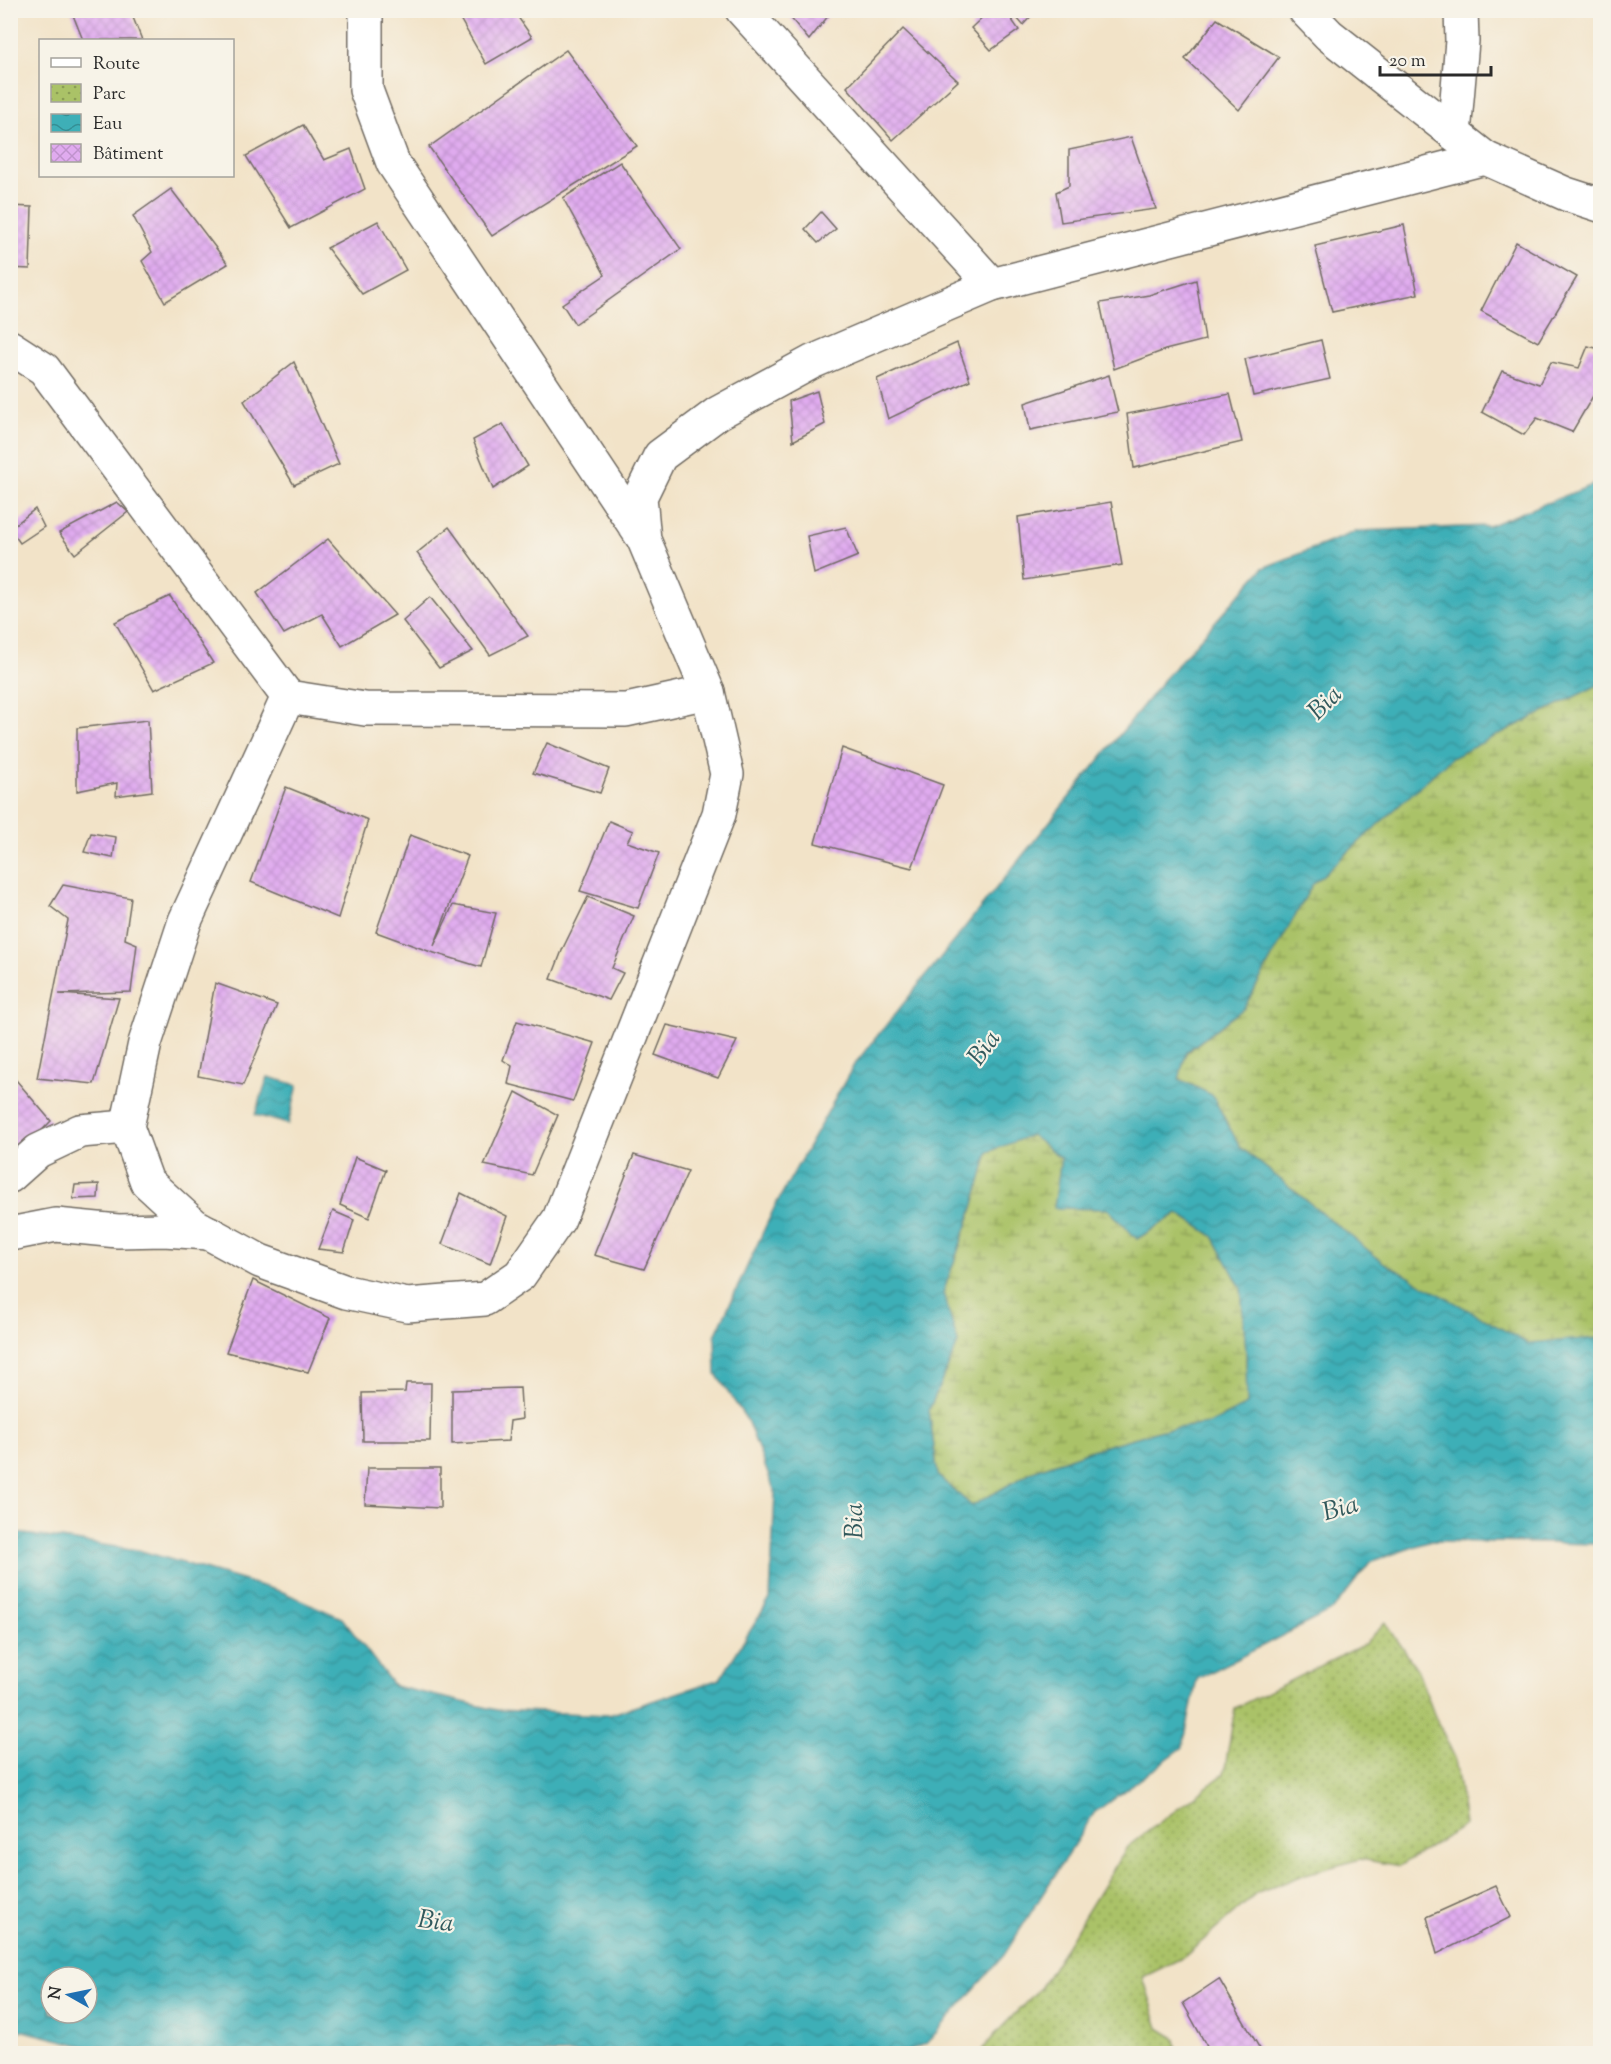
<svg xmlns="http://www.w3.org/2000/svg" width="1611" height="2064" font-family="'Sorts Mill Goudy',serif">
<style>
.wetland{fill:url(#wetland-marsh);stroke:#6a7649;stroke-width:1.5}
.park{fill:url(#park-dots);stroke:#6a7649;stroke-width:1.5}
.water{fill:url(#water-waves);stroke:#346d71;stroke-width:1.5;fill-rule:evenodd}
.building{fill:url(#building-cross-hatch)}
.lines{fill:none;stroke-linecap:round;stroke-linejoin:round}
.minor-casing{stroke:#716b62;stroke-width:36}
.tertiary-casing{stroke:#716b62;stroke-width:36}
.minor{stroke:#fff;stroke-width:33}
.tertiary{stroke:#fff;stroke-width:33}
.labels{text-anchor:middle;stroke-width:4.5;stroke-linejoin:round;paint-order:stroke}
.water-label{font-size:26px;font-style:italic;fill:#32595c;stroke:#f7f3e8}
</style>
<defs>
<pattern id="wetland-marsh" width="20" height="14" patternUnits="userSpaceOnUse" patternTransform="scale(1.5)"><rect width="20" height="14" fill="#aac267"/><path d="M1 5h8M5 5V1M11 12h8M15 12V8" fill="none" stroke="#8b9e55"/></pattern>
<pattern id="park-dots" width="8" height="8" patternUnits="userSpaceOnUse" patternTransform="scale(1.5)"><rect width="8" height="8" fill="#aac267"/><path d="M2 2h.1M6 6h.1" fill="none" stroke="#8b9e55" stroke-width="1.8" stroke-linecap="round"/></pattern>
<pattern id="water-waves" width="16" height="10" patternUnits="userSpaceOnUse" patternTransform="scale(1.5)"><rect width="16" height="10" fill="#3eafb7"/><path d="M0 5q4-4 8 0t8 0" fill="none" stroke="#348f95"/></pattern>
<pattern id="building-cross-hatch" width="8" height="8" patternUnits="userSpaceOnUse" patternTransform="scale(1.5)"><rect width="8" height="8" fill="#e0abef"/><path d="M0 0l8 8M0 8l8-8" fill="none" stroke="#c093cd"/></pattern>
</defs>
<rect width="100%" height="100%" fill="#f7f3e8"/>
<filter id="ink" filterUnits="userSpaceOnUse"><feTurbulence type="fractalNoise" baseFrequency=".0167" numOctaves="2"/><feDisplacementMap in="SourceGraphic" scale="12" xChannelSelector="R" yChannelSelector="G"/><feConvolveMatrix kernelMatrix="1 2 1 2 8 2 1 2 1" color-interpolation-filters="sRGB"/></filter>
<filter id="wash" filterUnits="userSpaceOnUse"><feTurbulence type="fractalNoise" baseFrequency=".008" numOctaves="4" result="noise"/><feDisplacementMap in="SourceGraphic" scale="24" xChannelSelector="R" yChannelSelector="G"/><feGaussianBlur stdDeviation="1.35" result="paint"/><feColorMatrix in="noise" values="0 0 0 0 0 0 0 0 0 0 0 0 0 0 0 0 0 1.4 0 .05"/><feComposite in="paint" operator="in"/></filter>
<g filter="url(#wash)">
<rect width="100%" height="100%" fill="#f2e3c8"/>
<g class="wetland">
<path d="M 1600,684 L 1600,1338 L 1527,1344 L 1384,1263 L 1240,1147 L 1212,1095 L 1179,1079 L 1186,1053 L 1244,1008 L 1312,885 L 1451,758 Z"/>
<path d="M 1031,1135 L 1061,1158 L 1055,1208 L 1108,1209 L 1137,1239 L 1178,1213 L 1213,1236 L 1241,1288 L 1246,1351 L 1247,1405 L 1209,1424 L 1162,1430 L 1095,1449 L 1033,1471 L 972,1506 L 938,1476 L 929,1410 L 958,1343 L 943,1293 L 973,1208 L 988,1152 Z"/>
</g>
<path class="park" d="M 1385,1622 L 1417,1669 L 1434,1714 L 1455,1758 L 1465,1825 L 1400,1866 L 1360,1859 L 1306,1874 L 1256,1894 L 1184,1957 L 1143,1977 L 1159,2028 L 1175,2038 L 1177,2053 L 980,2053 L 997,2032 L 1041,1987 L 1127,1847 L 1224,1774 L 1235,1708 L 1365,1644 Z"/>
<g class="water">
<path d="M 1600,482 L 1600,684 L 1451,758 L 1312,885 L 1244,1008 L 1186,1052 L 1179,1079 L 1212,1095 L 1240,1147 L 1384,1263 L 1527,1343 L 1600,1338 L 1600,1544 L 1431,1541 L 1370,1562 L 1333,1610 L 1197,1679 L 1183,1747 L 1094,1813 L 1004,1955 L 927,2043 L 906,2053 L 117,2054 L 11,2028 L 11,1532 L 138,1550 L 283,1592 L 342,1618 L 394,1686 L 497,1710 L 609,1715 L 720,1679 L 770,1599 L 775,1492 L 747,1420 L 716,1374 L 715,1336 L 775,1206 L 854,1065 L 1166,677 L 1263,568 L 1358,531 L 1488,526 ZM 1031,1135 L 1061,1158 L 1054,1208 L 1108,1209 L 1137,1239 L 1178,1213 L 1213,1236 L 1241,1288 L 1246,1351 L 1247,1405 L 1209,1424 L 1162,1430 L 1095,1449 L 1033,1471 L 972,1506 L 938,1476 L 929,1410 L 958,1343 L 943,1293 L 973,1208 L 988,1152 ZM 51,1977 L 87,1977 L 87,2013 L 51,2013 Z"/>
<path d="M 268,1077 L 298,1085 L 288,1124 L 255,1115 Z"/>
</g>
<g id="blocks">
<g class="building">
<path d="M 71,10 L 130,10 L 142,40 L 83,40 Z"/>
<path d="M 455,10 L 513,10 L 532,37 L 486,64 Z"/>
<path d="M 784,10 L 833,10 L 809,40 Z"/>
<path d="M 990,10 L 1005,10 L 1019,30 L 991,50 L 971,28 Z"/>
<path d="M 1010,10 L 1037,10 L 1023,25 Z"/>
<path d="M 1217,19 L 1279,57 L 1239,110 L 1185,59 Z"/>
<path d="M 903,29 L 958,81 L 893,140 L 847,87 Z"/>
<path d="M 566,50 L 637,146 L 492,236 L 429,147 Z"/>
<path d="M 303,125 L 324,160 L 351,149 L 365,189 L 291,228 L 246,156 Z"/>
<path d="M 1131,137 L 1156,209 L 1061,222 L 1056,192 L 1069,186 L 1069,150 Z"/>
<path d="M 620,162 L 681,249 L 575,324 L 562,304 L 605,275 L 563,198 Z"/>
<path d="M 171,189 L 228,264 L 165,302 L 142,261 L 152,252 L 133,216 Z"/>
<path d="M 10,206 L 32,207 L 30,269 L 10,268 Z"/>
<path d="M 821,212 L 836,229 L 818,243 L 805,229 Z"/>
<path d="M 378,221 L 406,270 L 362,294 L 327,248 Z"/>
<path d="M 1404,225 L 1418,294 L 1332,312 L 1315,246 Z"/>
<path d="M 1516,242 L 1577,277 L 1538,342 L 1481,311 Z"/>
<path d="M 1196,280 L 1205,340 L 1165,350 L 1114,369 L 1100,303 L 1149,295 Z"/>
<path d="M 1321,340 L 1330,379 L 1253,396 L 1245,359 Z"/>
<path d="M 957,343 L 970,380 L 888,419 L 877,379 Z"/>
<path d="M 1588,346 L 1600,349 L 1600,389 L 1597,389 L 1572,432 L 1537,418 L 1524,435 L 1482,412 L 1502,371 L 1539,384 L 1551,362 L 1579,368 Z"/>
<path d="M 294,362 L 339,464 L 294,485 L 244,401 Z"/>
<path d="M 1109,375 L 1118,412 L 1030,430 L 1025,403 Z"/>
<path d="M 817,391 L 825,424 L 793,441 L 789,401 Z"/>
<path d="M 1230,394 L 1242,442 L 1134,468 L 1127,414 Z"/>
<path d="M 503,424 L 528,466 L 493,489 L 473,440 Z"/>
<path d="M 117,502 L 128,512 L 75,554 L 59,533 Z"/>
<path d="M 1111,502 L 1122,565 L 1024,580 L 1018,517 Z"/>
<path d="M 35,509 L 44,527 L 20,543 L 10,529 Z"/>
<path d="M 449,527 L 528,636 L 490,655 L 417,553 Z"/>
<path d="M 846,527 L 858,556 L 814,574 L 807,536 Z"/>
<path d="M 328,539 L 395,615 L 342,646 L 322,614 L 284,634 L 257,593 Z"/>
<path d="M 170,596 L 213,663 L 154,690 L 115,622 Z"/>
<path d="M 430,597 L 473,651 L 439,668 L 403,621 Z"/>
<path d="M 148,720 L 152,791 L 116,796 L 117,783 L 77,791 L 77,728 Z"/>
<path d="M 547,743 L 609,769 L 600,793 L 533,773 Z"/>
<path d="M 842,748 L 943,785 L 912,868 L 815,843 Z"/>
<path d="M 286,787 L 368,820 L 338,918 L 251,882 Z"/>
<path d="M 609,821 L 633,831 L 627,842 L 659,853 L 638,908 L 580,891 Z"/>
<path d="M 91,833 L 116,837 L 113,858 L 84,852 Z"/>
<path d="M 410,835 L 468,856 L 434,946 L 453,905 L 496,913 L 481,967 L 431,952 L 376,932 Z"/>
<path d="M 63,885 L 131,898 L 125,939 L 137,944 L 131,992 L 59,994 L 119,998 L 94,1084 L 37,1078 L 68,920 L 50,906 Z"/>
<path d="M 588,897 L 634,916 L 612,968 L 623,973 L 609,1000 L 551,979 L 563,948 Z"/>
<path d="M 215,983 L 277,1005 L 243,1085 L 198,1076 Z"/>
<path d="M 517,1021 L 595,1043 L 573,1101 L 508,1084 L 512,1066 L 503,1060 Z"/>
<path d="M 667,1025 L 737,1041 L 718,1078 L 655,1055 Z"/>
<path d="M 16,1080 L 51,1121 L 10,1163 L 10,1085 Z"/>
<path d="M 516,1092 L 558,1115 L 532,1175 L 484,1165 Z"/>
<path d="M 634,1155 L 688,1171 L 644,1269 L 594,1255 Z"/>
<path d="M 355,1157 L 386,1170 L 369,1218 L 340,1205 Z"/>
<path d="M 99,1184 L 98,1198 L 73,1199 L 75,1185 Z"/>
<path d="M 461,1193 L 507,1216 L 490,1264 L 442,1244 Z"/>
<path d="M 333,1211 L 354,1220 L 344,1252 L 318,1249 Z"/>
<path d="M 253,1280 L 330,1318 L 308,1372 L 226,1352 Z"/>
<path d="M 406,1383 L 431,1383 L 430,1441 L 363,1441 L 362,1393 L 405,1392 Z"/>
<path d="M 520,1388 L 522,1419 L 510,1421 L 508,1441 L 452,1444 L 452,1390 Z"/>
<path d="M 367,1468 L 440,1468 L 440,1508 L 365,1504 Z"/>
<path d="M 1496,1886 L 1511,1917 L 1437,1954 L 1427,1917 Z"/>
<path d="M 1219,1979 L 1263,2054 L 1211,2054 L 1183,2003 Z"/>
</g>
</g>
</g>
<g filter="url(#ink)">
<use href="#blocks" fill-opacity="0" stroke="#716b62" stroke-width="1.5"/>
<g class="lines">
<g class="minor-casing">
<g id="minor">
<path d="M 366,10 L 366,90 L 393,163 L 641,535"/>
<path d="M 742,10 L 992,285"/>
<path d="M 1454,134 L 1462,41 L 1461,10"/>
<path d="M 10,347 L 44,369 L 288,697 L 185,921 L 145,1043 L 127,1127 L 147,1182 L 194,1225 L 260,1261 L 346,1292 L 407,1305 L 485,1299 L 520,1275 L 559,1219 L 719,814 L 727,774 L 708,692 L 644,540 L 640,497 L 660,456 L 718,413 L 812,362 L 992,285 L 1485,158"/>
<path d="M 288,697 L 365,709 L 626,710 L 708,692"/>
<path d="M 10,1176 L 38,1151 L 80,1131 L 127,1127"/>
<path d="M 10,1234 L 56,1225 L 118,1231 L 164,1230 L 209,1233"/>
</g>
</g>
<g class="tertiary-casing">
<path id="tertiary" d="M 1305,10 L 1329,35 L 1485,158 L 1566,194 L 1600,205"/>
</g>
<use href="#minor" class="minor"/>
<use href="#tertiary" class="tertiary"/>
</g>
</g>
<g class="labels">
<g class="water-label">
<text transform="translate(1324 702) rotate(-45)" y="9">Bia</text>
<text transform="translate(983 1047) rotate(-54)" y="9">Bia</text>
<text transform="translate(1340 1507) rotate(-16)" y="9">Bia</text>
<text transform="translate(853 1521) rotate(-91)" y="9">Bia</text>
<text transform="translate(436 1920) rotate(8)" y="9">Bia</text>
</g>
</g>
<rect width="1611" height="2064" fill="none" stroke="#f7f3e8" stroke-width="36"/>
<rect x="39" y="39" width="195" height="138" fill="#f7f3e8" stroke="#a5a39c" stroke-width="1.5"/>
<rect x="51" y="58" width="30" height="9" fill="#ffffff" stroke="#a5a39c" stroke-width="1.5"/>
<text x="93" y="69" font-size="18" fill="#2b2b2b">Route</text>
<rect x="51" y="84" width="30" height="18" fill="url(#park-dots)" stroke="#a5a39c" stroke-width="1.5"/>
<text x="93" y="99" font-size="18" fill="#2b2b2b">Parc</text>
<rect x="51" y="114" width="30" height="18" fill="url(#water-waves)" stroke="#a5a39c" stroke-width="1.5"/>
<text x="93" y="129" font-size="18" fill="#2b2b2b">Eau</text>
<rect x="51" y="144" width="30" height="18" fill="url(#building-cross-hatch)" stroke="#a5a39c" stroke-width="1.5"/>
<text x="93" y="159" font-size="18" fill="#2b2b2b">Bâtiment</text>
<g transform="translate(69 1995) rotate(279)"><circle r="28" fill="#f7f3e8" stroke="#a5a39c" stroke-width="1.5"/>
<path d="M0-4.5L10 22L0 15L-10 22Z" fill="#1f6fb2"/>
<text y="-9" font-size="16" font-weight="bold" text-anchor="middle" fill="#2b2b2b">N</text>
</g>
<path d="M1380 66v9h111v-9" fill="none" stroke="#2b2b2b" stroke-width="3"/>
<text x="1389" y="66" font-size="18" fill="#2b2b2b" stroke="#f7f3e8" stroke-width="4.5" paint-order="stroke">20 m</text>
</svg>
